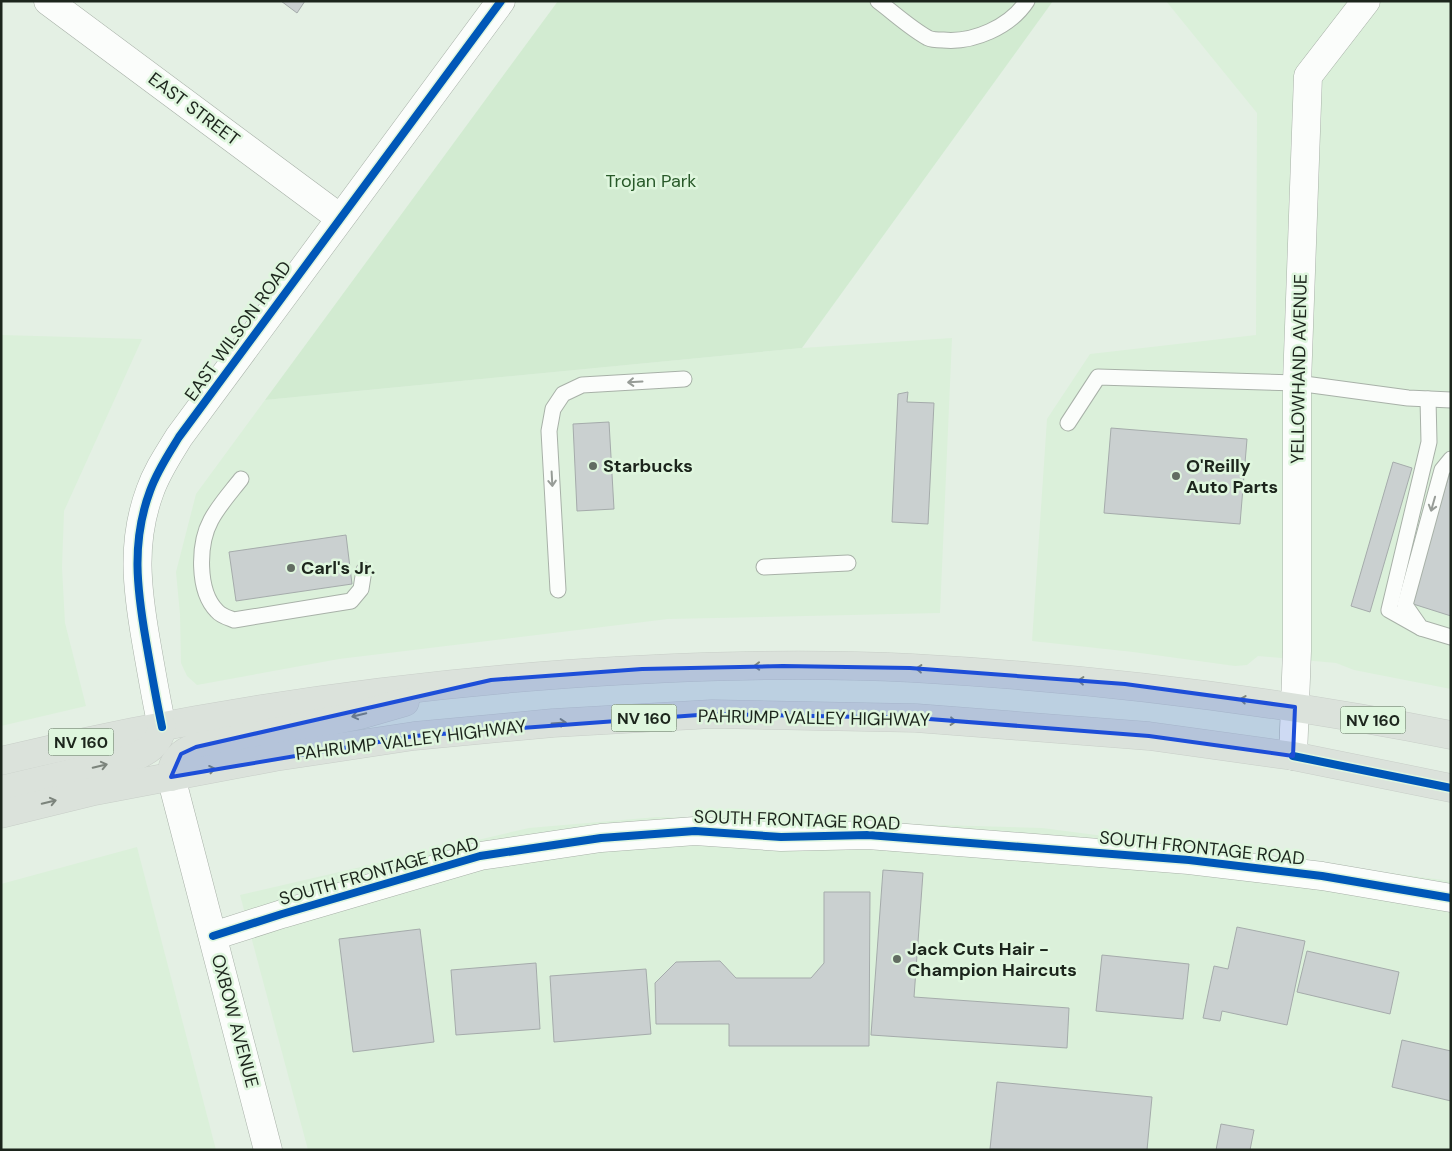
<svg xmlns="http://www.w3.org/2000/svg" width="1452" height="1151" font-family="'DM Sans',sans-serif">
<style>
.built{fill:#dbf0da}
.green{fill:#d2ebd1}
.building{fill:#cad0d0;stroke:#a5abab}
.lines{fill:none;stroke-linecap:round;stroke-linejoin:round}
.service-casing{stroke:#a8b1a8;stroke-width:17}
.minor-casing{stroke:#a8b1a8;stroke-width:29}
.tertiary-casing{stroke:#a8b1a8;stroke-width:29}
.trunk-casing{stroke:#c8cec8;stroke-width:29}
.service{stroke:#fbfdfb;stroke-width:15}
.minor{stroke:#fbfdfb;stroke-width:28}
.tertiary{stroke:#fbfdfb;stroke-width:28}
.trunk{stroke:#dbe2db;stroke-width:28}
.cycleway-casing{stroke:#dff6de;stroke-width:11}
.cycleway{stroke:#0057b8;stroke-width:8}
.oneway{stroke:#979c97}
.oneway2{stroke:#7c847c}
.marked{fill:#1d4ed8;fill-opacity:0.2;stroke:#1d4ed8;stroke-width:4;stroke-linejoin:round}
.poi-dot{fill:#626c62;stroke:#dff6de;stroke-width:2}
.labels{text-anchor:middle;stroke-width:5;stroke-linejoin:round;paint-order:stroke}
.shield{fill:#dff6de;stroke:#566456;stroke-width:1}
.shield-label{font-size:16px;font-weight:bold;fill:#1c251c}
.street-label{font-size:18px;fill:#1c251c;stroke:#dff6de}
.park-label{font-size:18px;fill:#285929;stroke:#dff6de}
.poi-label{font-size:18px;font-weight:bold;fill:#1c251c;stroke:#dff6de;text-anchor:start}
</style>
<rect width="100%" height="100%" fill="#e4f0e4"/>
<g class="built">
<path d="M 1166,1 L 1451,1 L 1451,689 L 1354,670 L 1336,663 L 1258,656 L 1247,665 L 1235,666 L 1133,652 L 1032,641 L 1047,419 L 1090,354 L 1256,335 L 1257,113 Z"/>
<path d="M 1,335 L 142,339 L 64,511 L 62,568 L 65,623 L 86,706 L 1,726 Z"/>
<path d="M 952,338 L 940,613 L 668,619 L 339,659 L 197,685 L 187,676 L 181,663 L 180,614 L 176,572 L 196,494 L 265,400 L 802,348 Z"/>
<path d="M 657,817 L 1042,828 L 1451,881 L 1451,1150 L 308,1150 L 240,895 L 529,828 Z"/>
<path d="M 137,847 L 216,1150 L 1,1150 L 1,884 Z"/>
</g>
<path class="green" d="M 558,1 L 1053,1 L 802,348 L 265,400 Z"/>
<g class="building">
<path d="M 281,1 L 305,1 L 297,13 Z"/>
<path d="M 908,392 L 907,402 L 934,403 L 928,524 L 892,522 L 898,394 Z"/>
<path d="M 609,422 L 614,509 L 577,511 L 573,424 Z"/>
<path d="M 1111,428 L 1247,439 L 1240,524 L 1104,513 Z"/>
<path d="M 1393,462 L 1412,468 L 1370,612 L 1351,606 Z"/>
<path d="M 1451,469 L 1451,616 L 1410,603 Z"/>
<path d="M 346,535 L 352,584 L 236,601 L 229,552 Z"/>
<path d="M 883,870 L 923,873 L 914,997 L 1069,1008 L 1067,1048 L 871,1035 Z"/>
<path d="M 824,892 L 870,892 L 869,1046 L 729,1046 L 729,1024 L 656,1024 L 655,983 L 676,962 L 720,961 L 736,978 L 811,978 L 824,963 Z"/>
<path d="M 1237,927 L 1305,941 L 1287,1025 L 1222,1011 L 1220,1021 L 1203,1018 L 1214,966 L 1228,969 Z"/>
<path d="M 420,929 L 434,1042 L 353,1052 L 339,939 Z"/>
<path d="M 1307,951 L 1399,972 L 1390,1014 L 1297,992 Z"/>
<path d="M 1102,955 L 1189,964 L 1183,1019 L 1096,1011 Z"/>
<path d="M 536,963 L 540,1029 L 456,1035 L 451,970 Z"/>
<path d="M 646,969 L 651,1034 L 554,1042 L 550,976 Z"/>
<path d="M 1402,1040 L 1451,1051 L 1451,1101 L 1392,1087 Z"/>
<path d="M 997,1082 L 1152,1097 L 1147,1150 L 990,1149 Z"/>
<path d="M 1221,1124 L 1254,1130 L 1250,1150 L 1216,1150 Z"/>
</g>
<g class="lines">
<g class="service-casing">
<g id="service">
<path d="M 878,1 C 894,13 910,28 928,38 C 932,40 938,40 943,40 C 973,43 1010,27 1027,1"/>
<path d="M 1068,423 L 1098,377 L 1297,383 L 1408,398 L 1451,400"/>
<path d="M 1451,459 L 1442,470 L 1405,605 L 1421,628 L 1451,637"/>
<path d="M 241,479 C 231,492 219,505 211,520 C 198,544 197,591 217,611 C 221,616 229,618 234,620 L 351,601 L 361,589 L 364,570"/>
<path d="M 764,567 L 848,563"/>
<path d="M 558,590 L 549,431 L 553,409 L 563,394 L 582,385 L 684,379"/>
<path d="M 1421,628 L 1389,610 L 1429,442 L 1428,399"/>
</g>
</g>
<g class="minor-casing">
<g id="minor">
<path d="M 1293,756 L 1297,651 L 1297,383 L 1308,76 L 1366,1"/>
<path d="M 171,777 L 268,1150"/>
<path d="M 213,936 L 282,914 L 480,856 L 601,838 L 695,831 L 781,837 L 868,835 L 1189,860 L 1322,876 L 1451,898"/>
</g>
</g>
<g class="tertiary-casing">
<g id="tertiary">
<path d="M 48,1 L 340,218"/>
<path d="M 162,727 C 156,699 151,670 146,641 C 137,589 131,542 150,491 C 157,471 168,455 179,437 L 501,1"/>
</g>
</g>
<g class="trunk-casing">
<g id="trunk">
<path d="M 1,761 C 187,716 376,688 567,674 C 681,666 797,662 912,668 C 1093,678 1273,700 1451,735"/>
<path d="M 171,777 C 171,761 182,752 196,747 L 311,725 L 360,715 L 405,702"/>
<path d="M 1,790 L 131,759 C 145,752 160,745 162,727"/>
<path d="M 1,814 L 95,791 L 275,757 L 414,736 L 553,723 L 712,714 L 916,718 L 1149,736 L 1293,756 L 1451,788"/>
</g>
</g>
<use href="#service" class="service"/>
<use href="#minor" class="minor"/>
<use href="#tertiary" class="tertiary"/>
<use href="#trunk" class="trunk"/>
<g class="cycleway-casing">
<g id="cycleway">
<path d="M 162,727 C 156,699 151,670 146,641 C 137,589 131,542 150,491 C 157,471 168,455 179,437 L 501,1"/>
<path d="M 1293,756 L 1451,788"/>
<path d="M 213,936 L 282,914 L 480,856 L 601,838 L 695,831 L 781,837 L 868,835 L 1189,860 L 1322,876 L 1451,898"/>
</g>
</g>
<use href="#cycleway" class="cycleway"/>
</g>
<defs><path id="oneway-shaft" d="M-6 0H5M1.5-3L5.5 0L1.5 3" fill="none" stroke-width="1.6" stroke-linecap="round" stroke-linejoin="round" transform="scale(1.25)"/></defs>
<g class="oneway">
<use href="#oneway-shaft" transform="translate(635 382) rotate(177)"/>
<use href="#oneway-shaft" transform="translate(552 479) rotate(87)"/>
<use href="#oneway-shaft" transform="translate(1433 504) rotate(106)"/>
</g>
<g class="oneway2">
<use href="#oneway-shaft" transform="translate(761 666) rotate(179)"/>
<use href="#oneway-shaft" transform="translate(923 669) rotate(-176)"/>
<use href="#oneway-shaft" transform="translate(1085 681) rotate(-176)"/>
<use href="#oneway-shaft" transform="translate(1247 700) rotate(-173)"/>
<use href="#oneway-shaft" transform="translate(359 715) rotate(166)"/>
<use href="#oneway-shaft" transform="translate(949 721) rotate(4)"/>
<use href="#oneway-shaft" transform="translate(559 723) rotate(-4)"/>
<use href="#oneway-shaft" transform="translate(100 766) rotate(-14)"/>
<use href="#oneway-shaft" transform="translate(208 770) rotate(-11)"/>
<use href="#oneway-shaft" transform="translate(49 802) rotate(-14)"/>
</g>
<path class="marked" d="M 783,666 L 910,668 L 1125,684 L 1295,707 L 1293,756 L 1149,736 L 916,718 L 712,714 L 414,736 L 171,777 L 181,754 L 196,747 L 491,680 L 642,669 Z"/>
<g class="poi-dot">
<circle cx="593" cy="466" r="5"/>
<circle cx="1176" cy="476" r="5"/>
<circle cx="291" cy="568" r="5"/>
<circle cx="897" cy="959" r="5"/>
</g>
<g class="labels">
<g class="shield">
<rect x="611.5" y="704.5" width="65" height="27" rx="4"/>
<rect x="1340.5" y="706.5" width="65" height="27" rx="4"/>
<rect x="48.5" y="728.5" width="65" height="27" rx="4"/>
</g>
<g class="shield-label">
<text x="644" y="724">NV 160</text>
<text x="1373" y="726">NV 160</text>
<text x="81" y="748">NV 160</text>
</g>
<g class="street-label">
<text transform="translate(194 109) rotate(37)" y="6">EAST STREET</text>
<text transform="translate(238 331) rotate(-54)" y="6">EAST WILSON ROAD</text>
<text transform="translate(1299 369) rotate(-89)" y="6">YELLOWHAND AVENUE</text>
<text transform="translate(814 718) rotate(1)" y="6">PAHRUMP VALLEY HIGHWAY</text>
<text transform="translate(411 740) rotate(-7)" y="6">PAHRUMP VALLEY HIGHWAY</text>
<text transform="translate(797 820) rotate(2)" y="6">SOUTH FRONTAGE ROAD</text>
<text transform="translate(1202 848) rotate(6)" y="6">SOUTH FRONTAGE ROAD</text>
<text transform="translate(379 871) rotate(-16)" y="6">SOUTH FRONTAGE ROAD</text>
<text transform="translate(235 1021) rotate(75)" y="6">OXBOW AVENUE</text>
</g>
<g class="park-label">
<text x="651" y="187">Trojan Park</text>
</g>
<g class="poi-label">
<text x="603" y="472">Starbucks</text>
<text x="1186" y="472">O'Reilly<tspan x="1186" dy="21">Auto Parts</tspan></text>
<text x="301" y="574">Carl's Jr.</text>
<text x="907" y="955">Jack Cuts Hair -<tspan x="907" dy="21">Champion Haircuts</tspan></text>
</g>
</g>
<rect width="1452" height="1151" fill="none" stroke="#1c251c" stroke-width="5"/>
</svg>
